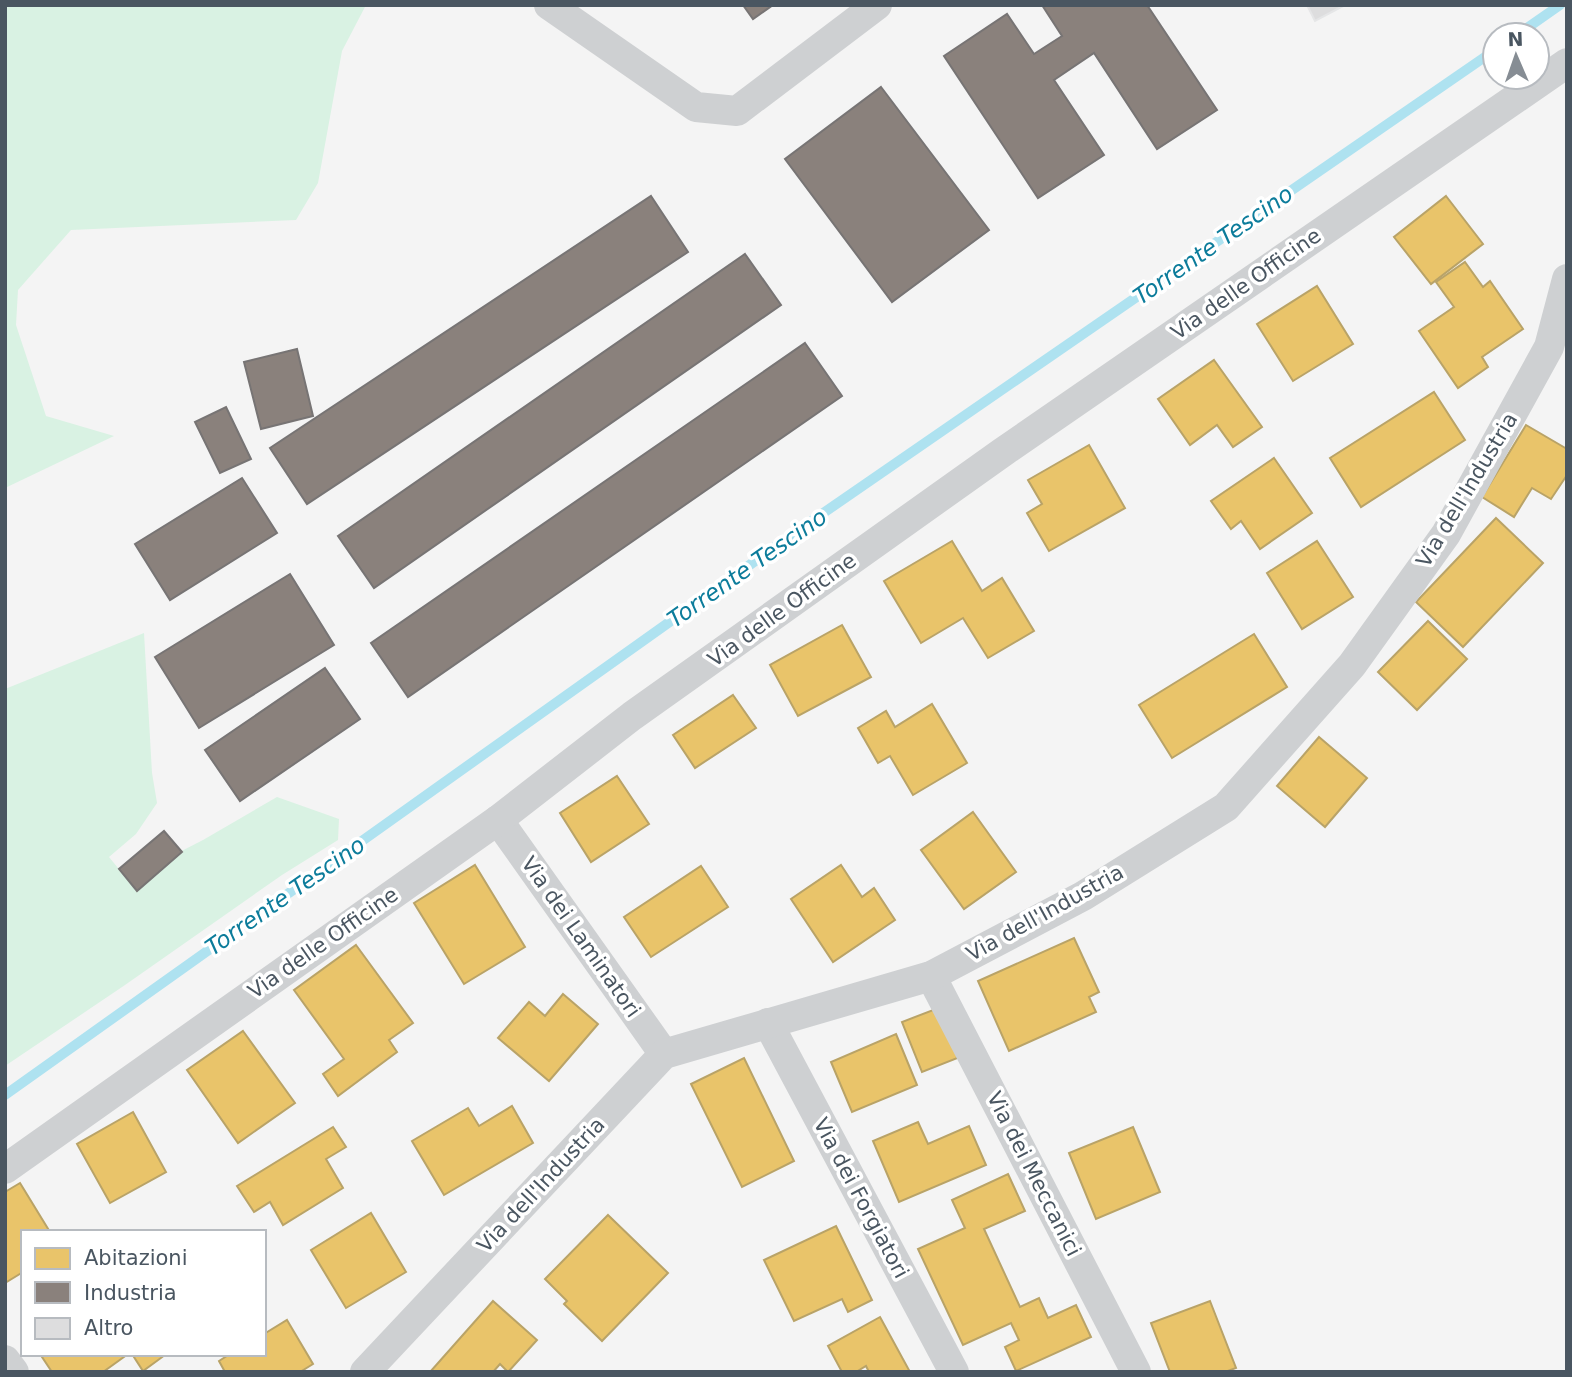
<svg xmlns="http://www.w3.org/2000/svg" width="1572" height="1377" font-family="'DejaVu Sans',sans-serif">
<style>
.green{fill:#d9f2e3}
.homes{fill:#e9c46a;stroke:#b9a367;stroke-width:2}
.industry{fill:#8a817c;stroke:#777474;stroke-width:2}
.lines{fill:none;stroke-linecap:round;stroke-linejoin:round}
.stream{stroke:#aee2f0;stroke-width:10}
.building{fill:#ddddde;stroke:#e5e6e7;stroke-width:2}
.street{stroke:#ced0d2;stroke-width:30}
.labels{text-anchor:middle;stroke-width:7;stroke-linejoin:round;paint-order:stroke}
.street-label{font-size:21px;fill:#4a5661;stroke:#fff}
.water-label{font-size:23px;font-style:italic;fill:#0c7c9b;stroke:#fff}
</style>
<rect width="100%" height="100%" fill="#f4f4f4"/>
<g class="green">
<path d="M 5,5 L 366,5 L 342,51 L 318,183 L 296,220 L 71,230 L 18,290 L 16,325 L 46,416 L 114,436 L 5,488 Z"/>
<path d="M 144,633 L 152,773 L 157,803 L 136,834 L 109,857 L 127,879 L 203,840 L 277,797 L 339,819 L 338,840 L 282,875 L 125,985 L 5,1066 L 5,689 Z"/>
</g>
<g class="homes">
<path d="M 1446,196 L 1483,244 L 1431,284 L 1394,237 Z"/>
<path d="M 1465,262 L 1483,287 L 1490,281 L 1523,329 L 1482,357 L 1488,367 L 1458,388 L 1419,331 L 1454,307 L 1436,282 Z"/>
<path d="M 1317,286 L 1353,344 L 1293,381 L 1257,324 Z"/>
<path d="M 1214,360 L 1262,427 L 1233,447 L 1217,425 L 1190,445 L 1158,399 Z"/>
<path d="M 1434,392 L 1465,440 L 1361,507 L 1330,458 Z"/>
<path d="M 1526,425 L 1567,449 L 1567,475 L 1551,499 L 1532,488 L 1514,517 L 1482,497 Z"/>
<path d="M 1089,445 L 1125,508 L 1049,551 L 1027,513 L 1042,504 L 1028,480 Z"/>
<path d="M 1274,458 L 1312,513 L 1260,549 L 1241,521 L 1231,529 L 1211,501 Z"/>
<path d="M 1496,518 L 1543,563 L 1463,647 L 1416,602 Z"/>
<path d="M 952,541 L 982,591 L 1002,578 L 1034,631 L 988,658 L 963,618 L 921,643 L 884,581 Z"/>
<path d="M 1317,541 L 1353,597 L 1302,629 L 1267,573 Z"/>
<path d="M 1428,621 L 1467,659 L 1417,710 L 1378,672 Z"/>
<path d="M 842,625 L 871,677 L 798,716 L 770,665 Z"/>
<path d="M 1254,634 L 1287,687 L 1172,758 L 1139,705 Z"/>
<path d="M 733,695 L 756,728 L 695,768 L 673,735 Z"/>
<path d="M 932,704 L 967,763 L 913,795 L 890,756 L 878,763 L 858,728 L 886,711 L 895,727 Z"/>
<path d="M 1319,737 L 1367,778 L 1325,827 L 1277,786 Z"/>
<path d="M 617,776 L 649,824 L 591,862 L 560,813 Z"/>
<path d="M 973,812 L 1016,872 L 964,909 L 921,850 Z"/>
<path d="M 475,865 L 525,947 L 464,984 L 414,903 Z"/>
<path d="M 841,865 L 862,897 L 874,888 L 895,920 L 833,962 L 791,899 Z"/>
<path d="M 701,866 L 728,907 L 651,957 L 624,917 Z"/>
<path d="M 1074,938 L 1099,992 L 1089,997 L 1096,1012 L 1009,1051 L 978,981 Z"/>
<path d="M 356,945 L 413,1023 L 389,1040 L 397,1052 L 338,1096 L 323,1074 L 344,1059 L 294,990 Z"/>
<path d="M 563,994 L 598,1024 L 549,1081 L 498,1038 L 529,1002 L 545,1016 Z"/>
<path d="M 941,1007 L 960,1057 L 922,1072 L 902,1022 Z"/>
<path d="M 243,1031 L 295,1103 L 238,1143 L 187,1070 Z"/>
<path d="M 896,1034 L 917,1085 L 852,1112 L 831,1062 Z"/>
<path d="M 744,1058 L 794,1161 L 742,1187 L 691,1084 Z"/>
<path d="M 512,1106 L 533,1143 L 444,1195 L 412,1141 L 468,1108 L 479,1126 Z"/>
<path d="M 133,1112 L 166,1172 L 110,1203 L 77,1144 Z"/>
<path d="M 918,1122 L 928,1144 L 969,1126 L 986,1165 L 899,1202 L 873,1141 Z"/>
<path d="M 333,1127 L 346,1147 L 326,1159 L 343,1188 L 283,1225 L 270,1202 L 254,1212 L 237,1186 Z"/>
<path d="M 1133,1127 L 1160,1192 L 1096,1219 L 1069,1153 Z"/>
<path d="M 1008,1174 L 1025,1211 L 984,1229 L 1020,1307 L 1039,1298 L 1048,1318 L 1076,1305 L 1091,1337 L 1016,1371 L 1005,1347 L 1019,1340 L 1011,1323 L 963,1345 L 918,1249 L 965,1228 L 952,1200 Z"/>
<path d="M 20,1183 L 50,1232 L 23,1232 L 23,1272 L 5,1283 L 5,1192 Z"/>
<path d="M 371,1213 L 406,1272 L 346,1308 L 311,1250 Z"/>
<path d="M 608,1215 L 668,1273 L 602,1341 L 564,1304 L 567,1301 L 545,1279 Z"/>
<path d="M 836,1226 L 872,1300 L 848,1312 L 842,1299 L 794,1321 L 764,1260 Z"/>
<path d="M 493,1301 L 537,1340 L 508,1372 L 500,1364 L 493,1372 L 430,1372 Z"/>
<path d="M 1210,1301 L 1236,1368 L 1225,1372 L 1170,1372 L 1151,1323 Z"/>
<path d="M 880,1317 L 910,1372 L 869,1372 L 866,1366 L 856,1372 L 842,1372 L 828,1346 Z"/>
<path d="M 287,1320 L 313,1364 L 300,1372 L 225,1372 L 219,1361 L 230,1354 L 264,1354 L 264,1334 Z"/>
<path d="M 40,1354 L 128,1354 L 103,1372 L 52,1372 Z"/>
<path d="M 132,1354 L 164,1354 L 165,1355 L 143,1371 Z"/>
</g>
<g class="industry">
<path d="M 743,5 L 773,5 L 753,19 Z"/>
<path d="M 1042,5 L 1147,5 L 1217,110 L 1157,149 L 1094,53 L 1054,80 L 1104,155 L 1038,198 L 944,56 L 1007,14 L 1034,54 L 1062,36 Z"/>
<path d="M 881,87 L 989,230 L 892,302 L 785,159 Z"/>
<path d="M 651,196 L 688,252 L 307,504 L 270,448 Z"/>
<path d="M 745,254 L 781,305 L 374,588 L 338,536 Z"/>
<path d="M 805,343 L 842,396 L 408,697 L 371,643 Z"/>
<path d="M 297,349 L 313,416 L 261,429 L 244,362 Z"/>
<path d="M 226,407 L 251,459 L 220,473 L 195,422 Z"/>
<path d="M 242,478 L 277,533 L 170,600 L 135,544 Z"/>
<path d="M 290,574 L 334,645 L 199,728 L 155,657 Z"/>
<path d="M 325,668 L 360,719 L 240,801 L 205,750 Z"/>
<path d="M 164,831 L 182,852 L 137,891 L 119,869 Z"/>
</g>
<g class="lines">
<g class="stream">
<path d="M 1517,35 L 1560,5"/>
<path d="M 5,1095 L 803,527 L 1495,50"/>
</g>
</g>
<path class="building" d="M 1307,5 L 1345,5 L 1315,21 Z"/>
<g class="lines">
<g class="street">
<path d="M 549,5 L 696,107 L 737,111 L 877,5"/>
<path d="M 498,820 L 664,1054"/>
<path d="M 931,976 L 1136,1372"/>
<path d="M 768,1023 L 954,1372"/>
<path d="M 5,1169 L 498,820 L 632,716 L 1003,452 L 1567,63"/>
<path d="M 5,1360 L 14,1372"/>
<path d="M 365,1372 L 664,1054 L 931,976 L 1083,896 L 1226,807 L 1352,665 L 1446,534 L 1549,347 L 1567,279"/>
</g>
</g>
<g class="labels">
<g class="street-label">
<text transform="translate(1246 284) rotate(-35)" y="7">Via delle Officine</text>
<text transform="translate(1467 490) rotate(-59)" y="7">Via dell'Industria</text>
<text transform="translate(782 610) rotate(-36)" y="7">Via delle Officine</text>
<text transform="translate(1045 913) rotate(-29)" y="7">Via dell'Industria</text>
<text transform="translate(581 937) rotate(55)" y="7">Via dei Laminatori</text>
<text transform="translate(323 943) rotate(-35)" y="7">Via delle Officine</text>
<text transform="translate(1034 1174) rotate(63)" y="7">Via dei Meccanici</text>
<text transform="translate(541 1185) rotate(-47)" y="7">Via dell'Industria</text>
<text transform="translate(861 1198) rotate(62)" y="7">Via dei Forgiatori</text>
</g>
<g class="water-label">
<text transform="translate(1213 245) rotate(-35)" y="8">Torrente Tescino</text>
<text transform="translate(747 568) rotate(-35)" y="8">Torrente Tescino</text>
<text transform="translate(285 896) rotate(-35)" y="8">Torrente Tescino</text>
</g>
</g>
<rect width="1572" height="1377" fill="none" stroke="#4a5661" stroke-width="14"/>
<rect x="21" y="1230" width="245" height="126" fill="#ffffff" stroke="#b7bbc0" stroke-width="2"/>
<rect x="35" y="1248" width="35" height="21" fill="#e9c46a" stroke="#b7bbc0" stroke-width="2"/>
<text x="84" y="1265" font-size="21" fill="#4a5661">Abitazioni</text>
<rect x="35" y="1282" width="35" height="21" fill="#8a817c" stroke="#b7bbc0" stroke-width="2"/>
<text x="84" y="1300" font-size="21" fill="#4a5661">Industria</text>
<rect x="35" y="1318" width="35" height="21" fill="#ddddde" stroke="#b7bbc0" stroke-width="2"/>
<text x="84" y="1335" font-size="21" fill="#4a5661">Altro</text>
<g transform="translate(1516 56) rotate(358)"><circle r="33" fill="#ffffff" stroke="#b7bbc0" stroke-width="2"/>
<path d="M0-5L12 26L0 18L-12 26Z" fill="#868d94"/>
<text y="-10" font-size="19" font-weight="bold" text-anchor="middle" fill="#4a5661">N</text>
</g>
</svg>
